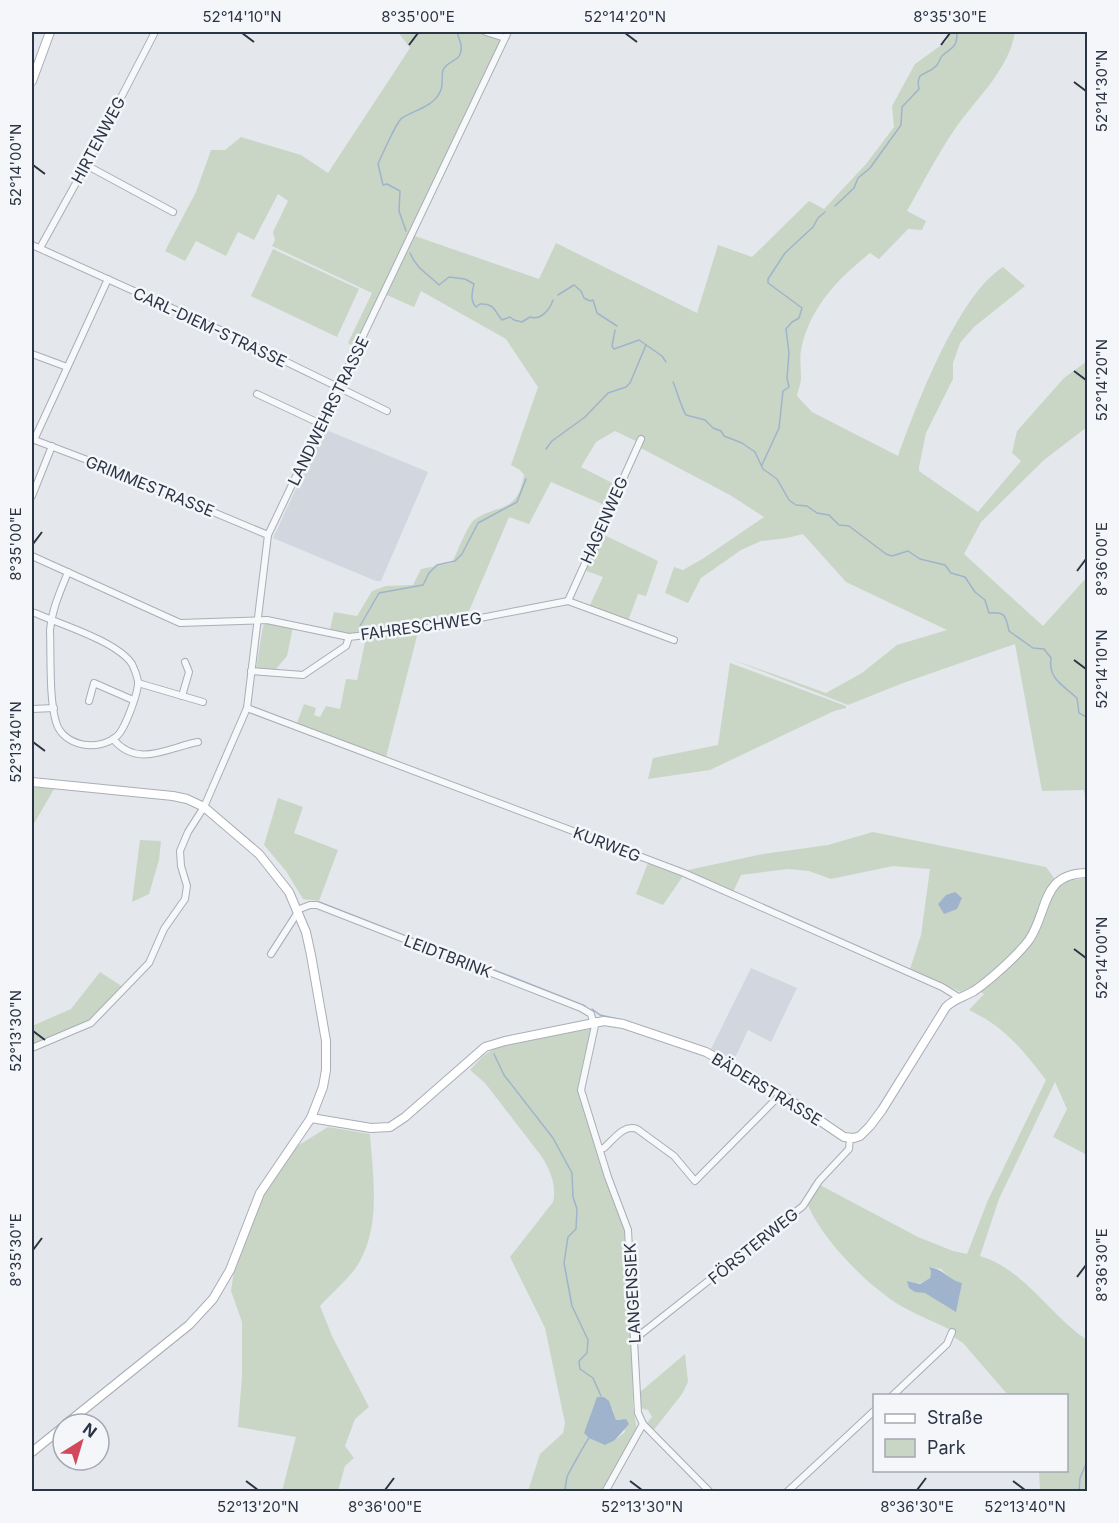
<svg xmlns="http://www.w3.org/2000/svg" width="1119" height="1523" font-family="Inter,sans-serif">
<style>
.built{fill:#d2d6de}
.green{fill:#c9d6c5;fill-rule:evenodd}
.water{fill:#9fb4cc}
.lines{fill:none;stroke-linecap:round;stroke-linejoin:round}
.stream{stroke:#9fb4cc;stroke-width:1.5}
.street-casing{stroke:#a9aeb7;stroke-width:8}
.secondary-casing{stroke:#a9aeb7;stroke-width:10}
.street{stroke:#f7f8fa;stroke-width:6}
.secondary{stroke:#fff;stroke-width:8}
.ticks{fill:none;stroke:#2b3445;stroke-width:2}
.labels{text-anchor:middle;stroke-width:5;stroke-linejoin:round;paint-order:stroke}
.street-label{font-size:16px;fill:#2b3445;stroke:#f4f6f9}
.neatline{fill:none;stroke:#2b3445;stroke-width:2}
.ticks-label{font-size:15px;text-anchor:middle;fill:#2b3445}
</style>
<rect width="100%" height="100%" fill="#e4e7ec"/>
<g class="built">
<path d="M 324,429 L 428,472 L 381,581 L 376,581 L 273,538 Z"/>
<path d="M 751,968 L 797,988 L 771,1042 L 748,1030 L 734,1060 L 711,1049 Z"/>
</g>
<g class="green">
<path d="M 398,32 L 505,32 L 409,234 L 539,279 L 556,243 L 697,313 L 718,245 L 752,257 L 809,201 L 824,209 L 866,164 L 894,127 L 892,106 L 915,64 L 947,41 L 948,32 L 1015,32 C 1009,69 978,97 957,126 C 938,153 923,183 907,211 L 926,221 L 922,230 L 908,229 L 879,259 L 870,253 C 839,278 812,305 802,345 C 799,357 801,366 801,378 C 801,383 798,390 797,396 L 812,412 L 898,456 C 916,406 958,295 1003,267 L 1025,286 L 974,327 L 960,343 L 953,363 L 953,379 L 926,433 L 919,467 L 919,471 L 978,512 L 1021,461 L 1012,453 L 1017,431 L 1064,378 L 1087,361 L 1087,427 L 1044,460 L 981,522 L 964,554 L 1043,626 L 1087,577 L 1087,805 L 1084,790 L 1042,791 L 1015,644 L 903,683 L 848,705 L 731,659 L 826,693 L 862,673 L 897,645 L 947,630 L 846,582 L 803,534 L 787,538 L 761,541 L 741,550 L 701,578 L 688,603 L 665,593 L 674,567 L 683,570 L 704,558 L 764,517 L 730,495 L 639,447 L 640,443 L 615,431 L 596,442 L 581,467 L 618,486 L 609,507 L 551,482 L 529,524 L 509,517 L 466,618 C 422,627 374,637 329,633 L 334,612 L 357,616 L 372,591 L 386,586 L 413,585 L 421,569 L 452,563 C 457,553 467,526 474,520 C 498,503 517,515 524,475 L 520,470 L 511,465 L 538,387 L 506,339 L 421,291 L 414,307 L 380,292 L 355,347 L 348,343 L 372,293 L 272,246 L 275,240 L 273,232 L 288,201 L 278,194 L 254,240 L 238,232 L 226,256 L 196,241 L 185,261 L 165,251 L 196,192 L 211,150 L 225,150 L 241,137 L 301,155 L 328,173 L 410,48 Z"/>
<path d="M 273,249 L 359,289 L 337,337 L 251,296 Z"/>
<path d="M 600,533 L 658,561 L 646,596 L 638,594 L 628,621 L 589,607 L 603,577 L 584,570 Z"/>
<path d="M 266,623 L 293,627 L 287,656 L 275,670 L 256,669 L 263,626 Z"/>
<path d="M 418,632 L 386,757 L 297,723 L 304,704 L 316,708 L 314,715 L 320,717 L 326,706 L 340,709 L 346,679 L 357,680 L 366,638 Z"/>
<path d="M 730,663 L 846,706 L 846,708 L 834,711 L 710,770 L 648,779 L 653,758 L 718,745 Z"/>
<path d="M 32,787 L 54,789 L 32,827 Z"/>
<path d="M 278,798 L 303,807 L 294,833 L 338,850 L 319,901 L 303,899 L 286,871 L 264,845 Z"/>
<path d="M 873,832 L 1046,867 L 1060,886 L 1067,881 L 1087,878 L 1087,1155 L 1053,1137 L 1067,1109 L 1055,1082 L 999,1199 L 980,1256 C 1026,1270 1049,1315 1087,1340 L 1087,1491 L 1040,1491 L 1039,1471 L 1066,1470 L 1066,1396 L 1008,1395 L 963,1343 L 954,1337 L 951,1330 C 935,1322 917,1315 901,1306 C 868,1286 823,1241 808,1205 L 812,1195 L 820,1185 L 918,1237 L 953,1251 L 967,1254 L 988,1200 L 1046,1080 C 1021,1048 1006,1028 969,1010 L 984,994 L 973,987 L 961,992 L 910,969 L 921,935 L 930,869 L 893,866 L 831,879 L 809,871 L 788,869 L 741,875 L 733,892 L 683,871 L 763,854 L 828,845 ZM 929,1267 L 941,1269 L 953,1281 L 934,1298 L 908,1281 C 918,1284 921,1284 930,1278 L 931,1270 Z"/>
<path d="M 140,840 L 161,841 L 159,860 L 149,894 L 132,902 Z"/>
<path d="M 648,863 L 683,876 L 663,905 L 636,894 Z"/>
<path d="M 100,972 L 123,987 L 90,1021 L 32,1045 L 32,1026 L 71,1009 Z"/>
<path d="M 590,1029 L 592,1032 L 579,1081 L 579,1090 L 626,1231 L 632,1335 L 633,1407 L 637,1430 L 602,1491 L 528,1491 L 540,1454 L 563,1433 L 565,1423 L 545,1328 L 510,1257 L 553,1202 C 557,1186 550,1170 542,1157 L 485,1083 L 470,1070 L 483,1056 L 500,1045 ZM 612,1408 L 616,1420 L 622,1419 L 625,1432 L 615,1440 L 589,1438 L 585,1433 L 589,1421 Z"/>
<path d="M 328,1127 L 370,1134 C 373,1178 382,1231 355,1269 C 345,1282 331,1294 320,1306 L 332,1336 L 369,1407 L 355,1419 L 345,1446 L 354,1458 L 345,1466 L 338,1491 L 282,1491 L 296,1437 L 238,1427 L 242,1377 L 242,1322 L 231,1291 L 234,1271 L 260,1198 L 288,1156 L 299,1145 Z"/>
<path d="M 685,1354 L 688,1382 L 682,1394 L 653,1431 L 647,1423 L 652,1417 L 648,1410 L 640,1408 L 639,1393 Z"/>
</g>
<g class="water">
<path d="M 955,892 L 962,898 L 957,909 L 944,914 L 938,904 L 946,895 Z"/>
<path d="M 929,1267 C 946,1270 946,1279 962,1283 L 956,1312 L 925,1293 L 915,1292 L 909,1288 L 907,1281 L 920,1284 L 930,1278 L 931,1271 Z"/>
<path d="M 597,1397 L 604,1397 L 609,1401 L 616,1420 L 626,1419 L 629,1424 L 615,1440 L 605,1445 L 589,1438 L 584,1433 Z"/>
</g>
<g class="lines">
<g class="stream">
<path d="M 835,206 L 854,188 L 858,178 L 870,168 L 901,125 L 902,107 L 919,89 L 918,82 L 920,76 C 926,72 933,70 937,65 C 938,64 941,57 942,56 C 953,46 957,48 957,32"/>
<path d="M 406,231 L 399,211 L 400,191 L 387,184 L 383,185 L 378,164 C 381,157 397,121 402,118 C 414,110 433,107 440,92 C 444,85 441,76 443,70 C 448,59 463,63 461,45 C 460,40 458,36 457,32"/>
<path d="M 410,253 C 416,268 428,274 439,285 L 449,277 L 465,279 L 474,284 C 472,292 470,301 476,307 L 480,304 C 495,303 494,311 502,320 L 510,317 L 514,320 L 522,322 L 530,317 C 541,321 550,309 553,300"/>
<path d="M 558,295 L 574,285 L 581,291 L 584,298 L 590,301 L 593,300 L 597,313 L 617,326"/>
<path d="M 615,330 L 612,346 L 614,349 L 639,340 L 662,356 L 666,362"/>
<path d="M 673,382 C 678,393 680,405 686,415 L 705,420 L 713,428 L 721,431 L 724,436 L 742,443 L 755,452 L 763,469 L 777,479 L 789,500 L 796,505 L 807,506 L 817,513 L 829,515 L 839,525 L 849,526 L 886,554 L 892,556 L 908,551 L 920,559 L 945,565 L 951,573 L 965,577 L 975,592 L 985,600 L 989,613 C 1005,611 1006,616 1009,631 L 1033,648 L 1044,649 L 1051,658 C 1048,679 1063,685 1077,698 L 1079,713 L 1088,718"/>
<path d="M 546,449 L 552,441 L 585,417 L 608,393 L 626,387 L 630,383 L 646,345"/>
<path d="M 762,465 L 779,428 L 783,391 L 789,387 L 787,378 L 789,353 L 786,329 L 792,322 L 799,318 L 802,308 L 768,283 L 768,279 L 785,253 L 813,227 L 818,218 L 825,212"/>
<path d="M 360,626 L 379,593 L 423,585 L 429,573 L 437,565 L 455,561 L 462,554 L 478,523 L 517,502 L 526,479"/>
<path d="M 319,902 L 431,946"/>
<path d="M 439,948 L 585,1006"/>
<path d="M 592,1009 L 600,1015 L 622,1020"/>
<path d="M 494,1054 L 504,1075 L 553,1138 L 572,1173 L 573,1197 L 577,1209 L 576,1229 L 568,1237 L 564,1263 L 572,1306 L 588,1340 L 587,1353 L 579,1361 L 580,1369 L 593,1378 L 601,1396"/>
<path d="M 735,1063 L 749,1071"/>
<path d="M 564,1492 C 566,1487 566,1481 567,1477 C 568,1474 587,1440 589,1438"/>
<path d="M 1079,1492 L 1080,1478 L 1085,1466 L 1088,1465"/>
</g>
<g class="street-casing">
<g id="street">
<path d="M 486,32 L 505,38"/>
<path d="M 86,165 L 173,212"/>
<path d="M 32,245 L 229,334 L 387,411"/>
<path d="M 40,248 L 86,165 L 155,32"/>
<path d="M 32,354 L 67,367"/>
<path d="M 257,394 L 321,424"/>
<path d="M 32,439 L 103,466 L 268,535"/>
<path d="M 34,440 L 108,279"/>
<path d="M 32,496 L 52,446"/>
<path d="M 32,556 L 180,623 L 267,620 L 349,637 L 434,627 L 568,601 L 674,640"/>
<path d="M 568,601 L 641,439"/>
<path d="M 32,612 L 35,613 C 59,624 117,641 132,664 C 134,668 137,676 138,681 C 139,691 125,729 117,736 C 99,752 63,747 56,722 C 49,699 51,656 50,630 C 52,609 60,592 68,572"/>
<path d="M 251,671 L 303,675 L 346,646 L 349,637"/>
<path d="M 138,683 L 203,702"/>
<path d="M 182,696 L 189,672 L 185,662"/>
<path d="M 89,701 L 94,683 L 133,700"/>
<path d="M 247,708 L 684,873 L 942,987 L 960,998"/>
<path d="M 32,709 L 54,708"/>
<path d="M 113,739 C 138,769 169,747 198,742"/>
<path d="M 297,910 L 310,905 L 317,905 L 581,1008 L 591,1014 L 593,1022"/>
<path d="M 271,954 L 298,912"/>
<path d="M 596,1021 L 581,1090 L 608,1177 L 628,1230 L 638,1413 L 643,1424 L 710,1492"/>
<path d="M 32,1048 L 91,1023 L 149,963 L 164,929 L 185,899 L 187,886 L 181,866 L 180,851 L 188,832 L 204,807 L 247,708 L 268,535 L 508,32"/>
<path d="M 600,1149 L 604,1148 C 614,1139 624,1124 637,1129 L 674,1156 L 695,1181 L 781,1094"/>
<path d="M 635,1335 L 641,1334 L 803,1206 L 819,1181 L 849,1149 L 850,1138"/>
<path d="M 892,1396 L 947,1344 L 952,1332"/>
<path d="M 605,1492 L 643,1424"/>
<path d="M 787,1492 L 874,1411"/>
</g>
</g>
<g class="secondary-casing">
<g id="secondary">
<path d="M 32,81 L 50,32"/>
<path d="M 32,782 L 173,796 L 187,799 L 204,807 L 259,854 L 289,892 L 306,932 L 311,955 L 326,1041 L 326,1070 L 323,1087 L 311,1118 L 260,1193 L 230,1270 L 213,1299 L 189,1325 L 66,1424"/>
<path d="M 311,1118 L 371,1128 L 390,1127 L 405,1117 L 485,1047 L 505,1041 L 604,1021 L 623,1024 L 706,1052 L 781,1094 L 838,1133 L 844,1137 L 854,1138 L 860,1136 L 870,1126 L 882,1110 L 946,1007 C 954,999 964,997 974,991 C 989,981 1018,955 1029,940 C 1049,911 1040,873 1088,873"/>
<path d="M 32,1452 L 63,1427"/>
</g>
</g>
<use href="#street" class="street"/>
<use href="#secondary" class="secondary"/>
</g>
<path class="ticks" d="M 242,33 L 254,42M 625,33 L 637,42M 409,45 L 418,33M 941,45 L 950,33M 1074,82 L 1086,91M 33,165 L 45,174M 1074,371 L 1086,380M 33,544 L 42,532M 1077,571 L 1086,559M 1074,660 L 1086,669M 33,742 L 45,751M 1074,949 L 1086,958M 33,1031 L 45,1040M 33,1250 L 42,1238M 1077,1277 L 1086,1265M 246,1481 L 258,1490M 630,1481 L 642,1490M 1013,1481 L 1025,1490M 385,1490 L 394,1478M 917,1490 L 926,1478"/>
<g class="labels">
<g class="street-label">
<text transform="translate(98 140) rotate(-62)" y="6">HIRTENWEG</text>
<text transform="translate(210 327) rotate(25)" y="6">CARL-DIEM-STRASSE</text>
<text transform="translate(328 411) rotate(-64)" y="6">LANDWEHRSTRASSE</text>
<text transform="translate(150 486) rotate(22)" y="6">GRIMMESTRASSE</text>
<text transform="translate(604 520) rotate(-66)" y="6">HAGENWEG</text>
<text transform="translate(421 626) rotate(-8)" y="6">FAHRESCHWEG</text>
<text transform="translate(607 844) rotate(21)" y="6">KURWEG</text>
<text transform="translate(448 956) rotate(21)" y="6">LEIDTBRINK</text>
<text transform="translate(767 1089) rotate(31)" y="6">BÄDERSTRASSE</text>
<text transform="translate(753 1246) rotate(-39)" y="6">FÖRSTERWEG</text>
<text transform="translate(632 1293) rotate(-93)" y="6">LANGENSIEK</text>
</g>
</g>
<rect width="1119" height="1523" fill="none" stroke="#f4f6f9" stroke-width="66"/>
<rect x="873" y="1394" width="195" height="78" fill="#f4f6f9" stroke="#a4a8b1" stroke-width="1.5"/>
<rect x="885" y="1414" width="30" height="9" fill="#ffffff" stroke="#a4a8b1" stroke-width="1.5"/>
<text x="927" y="1424" font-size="18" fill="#2b3445">Straße</text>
<rect x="885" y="1439" width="30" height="18" fill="#c9d6c5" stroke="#a4a8b1" stroke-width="1.5"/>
<text x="927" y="1454" font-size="18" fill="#2b3445">Park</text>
<g transform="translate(81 1442) rotate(37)"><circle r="28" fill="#f4f6f9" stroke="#a4a8b1" stroke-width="1.5"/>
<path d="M0-4.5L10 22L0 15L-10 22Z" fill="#d1495b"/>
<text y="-9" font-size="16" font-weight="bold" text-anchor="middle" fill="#2b3445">N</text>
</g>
<rect x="33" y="33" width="1053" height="1457" class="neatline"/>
<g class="ticks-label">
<text x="242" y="22">52°14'10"N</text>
<text x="418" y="22">8°35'00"E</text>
<text x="625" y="22">52°14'20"N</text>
<text x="950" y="22">8°35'30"E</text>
<text transform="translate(1102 91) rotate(-90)" y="5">52°14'30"N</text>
<text transform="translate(16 165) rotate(-90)" y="5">52°14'00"N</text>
<text transform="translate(1102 380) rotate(-90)" y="5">52°14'20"N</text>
<text transform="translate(16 544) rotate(-90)" y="5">8°35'00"E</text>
<text transform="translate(1102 559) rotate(-90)" y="5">8°36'00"E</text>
<text transform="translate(1102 669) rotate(-90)" y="5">52°14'10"N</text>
<text transform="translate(16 742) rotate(-90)" y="5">52°13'40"N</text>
<text transform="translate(1102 958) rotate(-90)" y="5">52°14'00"N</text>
<text transform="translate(16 1031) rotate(-90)" y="5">52°13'30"N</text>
<text transform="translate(16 1250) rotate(-90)" y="5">8°35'30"E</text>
<text transform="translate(1102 1265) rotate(-90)" y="5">8°36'30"E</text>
<text x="258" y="1512">52°13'20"N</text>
<text x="385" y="1512">8°36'00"E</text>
<text x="642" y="1512">52°13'30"N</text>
<text x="917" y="1512">8°36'30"E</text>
<text x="1025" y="1512">52°13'40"N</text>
</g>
</svg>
